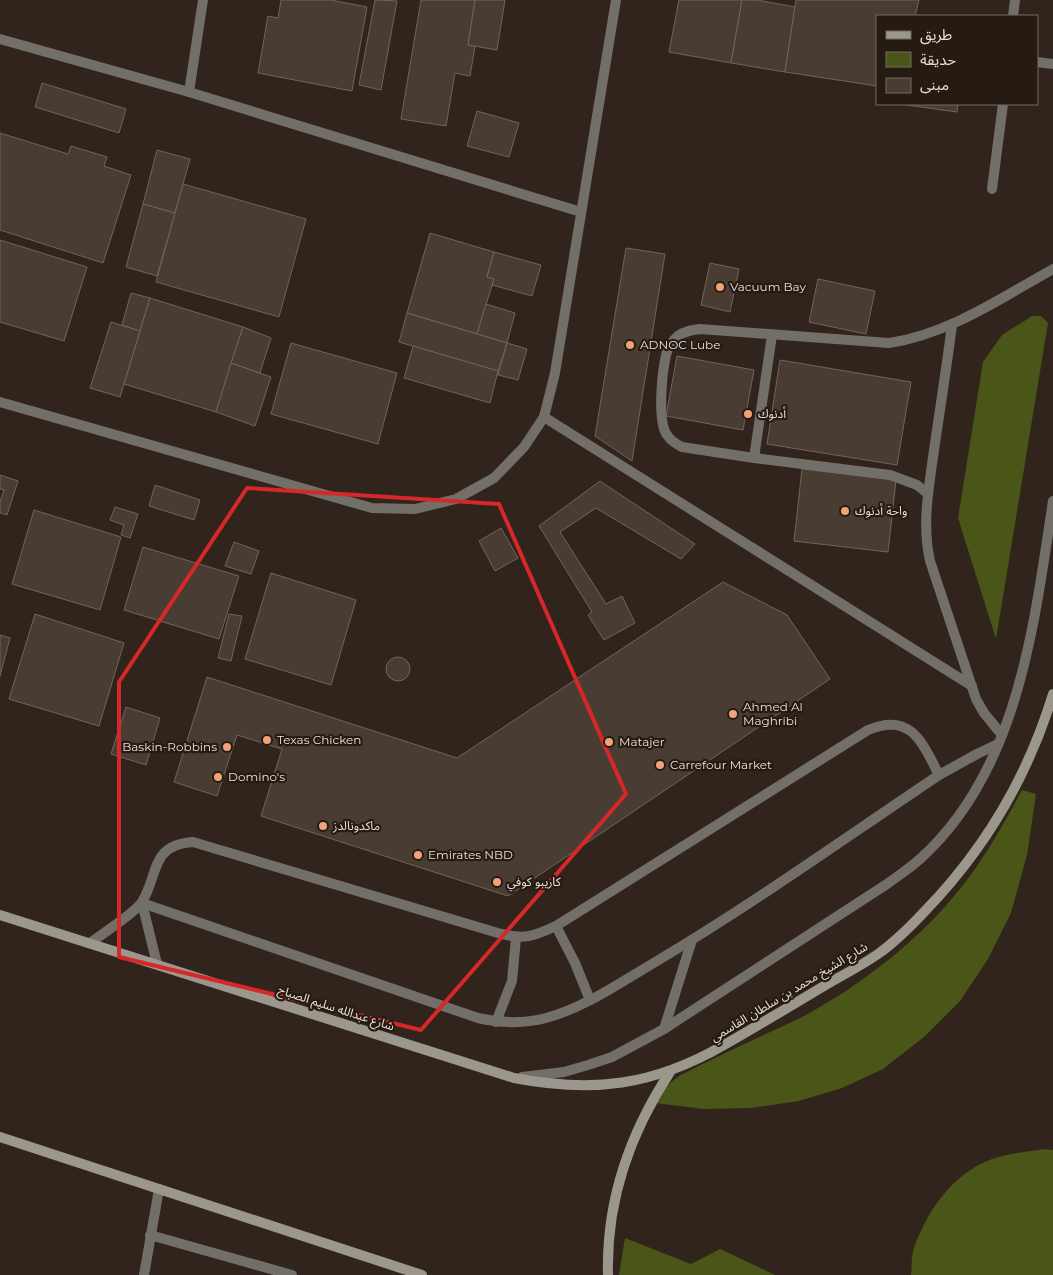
<svg xmlns="http://www.w3.org/2000/svg" width="1053" height="1275" font-family="Montserrat,'Noto Sans Arabic',sans-serif">
<style>
.green{fill:#495617}
.building{fill:#493d33;stroke:#72645a}
.lines{fill:none;stroke-linecap:round;stroke-linejoin:round}
.service{stroke:#726e68;stroke-width:10}
.minor{stroke:#726e68;stroke-width:10}
.tertiary{stroke:#726e68;stroke-width:10}
.secondary{stroke:#9c978c;stroke-width:10}
.marked{fill:none;stroke:#d62828;stroke-width:4;stroke-linejoin:round}
.poi-dot{fill:#efa377;stroke:#261b12;stroke-width:2}
.labels{text-anchor:middle;stroke-width:4.5;stroke-linejoin:round;paint-order:stroke}
.poi-label{font-size:12px;fill:#e8e0da;stroke:#261b12;text-anchor:start}
.street-label{font-size:12px;fill:#e8e0da;stroke:#261b12}
</style>
<rect width="100%" height="100%" fill="#30241c"/>
<g class="green">
<path d="M 1032,316 L 1041,316 L 1048,323 L 996,639 L 958,518 L 983,362 L 1002,335 Z"/>
<path d="M 1022,790 L 1036,794 L 1027,855 L 1011,913 L 988,959 L 960,1001 L 924,1037 L 883,1069 L 842,1088 L 799,1101 L 751,1108 L 704,1109 L 655,1103 C 661,1092 668,1084 679,1076 C 710,1060 741,1046 772,1031 C 785,1025 800,1019 813,1011 C 876,975 936,926 977,866 C 994,841 1008,816 1022,790 Z"/>
<path d="M 1045,1149 L 1053,1150 L 1053,1275 L 911,1275 C 912,1267 911,1256 914,1248 C 927,1211 953,1173 992,1159 C 1008,1153 1028,1152 1045,1149 Z"/>
<path d="M 625,1238 L 691,1264 L 720,1249 L 775,1275 L 619,1275 Z"/>
</g>
<g class="building">
<path d="M 281,0 L 331,0 L 367,7 L 352,91 L 258,73 L 268,16 L 278,18 Z"/>
<path d="M 375,0 L 397,1 L 381,90 L 359,85 Z"/>
<path d="M 421,0 L 475,0 L 468,45 L 475,46 L 470,76 L 455,73 L 446,126 L 401,119 Z"/>
<path d="M 475,0 L 505,0 L 497,50 L 468,45 Z"/>
<path d="M 679,0 L 742,0 L 731,63 L 669,52 Z"/>
<path d="M 742,0 L 757,0 L 795,7 L 785,72 L 731,63 Z"/>
<path d="M 796,0 L 919,0 L 915,16 L 877,16 L 877,86 L 785,72 Z"/>
<path d="M 42,83 L 126,109 L 119,133 L 35,107 Z"/>
<path d="M 907,104 L 958,104 L 957,112 L 907,105 Z"/>
<path d="M 477,111 L 519,123 L 509,157 L 467,146 Z"/>
<path d="M 0,133 L 68,154 L 71,146 L 107,157 L 104,166 L 131,175 L 103,263 L 0,230 Z"/>
<path d="M 157,150 L 190,159 L 175,213 L 143,204 Z"/>
<path d="M 183,184 L 306,219 L 279,317 L 156,282 Z"/>
<path d="M 143,204 L 175,213 L 157,276 L 126,267 Z"/>
<path d="M 430,233 L 494,252 L 487,277 L 494,279 L 477,334 L 407,313 Z"/>
<path d="M 0,240 L 87,267 L 64,341 L 0,322 Z"/>
<path d="M 626,248 L 665,254 L 632,461 L 595,436 Z"/>
<path d="M 494,252 L 541,265 L 532,296 L 492,285 L 494,279 L 487,277 Z"/>
<path d="M 710,263 L 739,269 L 730,312 L 701,305 Z"/>
<path d="M 818,279 L 875,291 L 866,334 L 809,322 Z"/>
<path d="M 131,293 L 150,298 L 140,331 L 122,325 Z"/>
<path d="M 150,298 L 243,327 L 216,412 L 124,384 Z"/>
<path d="M 486,304 L 515,313 L 507,343 L 477,334 Z"/>
<path d="M 407,313 L 507,343 L 498,371 L 399,342 Z"/>
<path d="M 111,322 L 140,331 L 120,397 L 90,388 Z"/>
<path d="M 243,327 L 271,338 L 260,373 L 231,363 Z"/>
<path d="M 291,343 L 397,373 L 378,444 L 271,414 Z"/>
<path d="M 507,343 L 527,349 L 518,380 L 498,375 Z"/>
<path d="M 413,346 L 498,371 L 490,403 L 404,378 Z"/>
<path d="M 677,356 L 754,370 L 743,430 L 666,416 Z"/>
<path d="M 780,360 L 911,382 L 897,465 L 767,444 Z"/>
<path d="M 231,363 L 271,377 L 255,426 L 216,412 Z"/>
<path d="M 802,469 L 896,480 L 888,552 L 794,541 Z"/>
<path d="M 0,475 L 18,481 L 7,515 L 0,513 L 0,502 L 4,490 L 0,489 Z"/>
<path d="M 600,481 L 695,544 L 681,559 L 596,508 L 560,532 L 606,604 L 622,596 L 635,623 L 604,640 L 588,615 L 592,612 L 539,526 Z"/>
<path d="M 155,485 L 200,500 L 194,520 L 149,506 Z"/>
<path d="M 115,507 L 138,514 L 130,538 L 121,535 L 124,525 L 110,520 Z"/>
<path d="M 34,510 L 121,537 L 100,610 L 12,584 Z"/>
<path d="M 501,528 L 518,558 L 495,571 L 479,541 Z"/>
<path d="M 234,542 L 259,551 L 251,574 L 225,566 Z"/>
<path d="M 143,547 L 239,576 L 219,639 L 124,610 Z"/>
<path d="M 271,573 L 356,600 L 331,685 L 245,659 Z"/>
<path d="M 723,582 L 787,615 L 830,679 L 508,896 L 261,816 L 282,749 L 237,735 L 217,796 L 174,782 L 207,677 L 457,758 Z"/>
<path d="M 35,614 L 124,643 L 99,726 L 9,699 Z"/>
<path d="M 229,614 L 242,616 L 231,661 L 218,658 Z"/>
<path d="M 0,635 L 10,638 L 0,676 Z"/>
<circle cx="398" cy="669" r="12"/>
<path d="M 126,707 L 160,718 L 146,765 L 111,754 Z"/>
</g>
<g class="lines">
<g class="service">
<path d="M 1013,16 L 1015,0"/>
<path d="M 1037,62 L 1053,64"/>
<path d="M 992,189 L 1003,104"/>
<path d="M 952,325 C 947,364 941,403 935,443 C 930,482 921,521 930,561 L 976,699 L 984,713 L 1002,735"/>
<path d="M 544,417 L 972,686"/>
<path d="M 754,458 L 772,335"/>
<path d="M 928,494 L 917,485 L 890,475 L 754,458 L 682,447 C 676,444 671,441 667,435 C 657,421 662,373 666,355 C 667,349 673,340 678,336 C 684,331 692,330 700,329 L 889,343 C 949,334 1001,298 1053,269"/>
<path d="M 142,903 L 478,1018 C 500,1023 523,1024 546,1018 C 586,1007 621,982 657,961 C 753,904 845,838 939,775 L 977,754 L 998,744"/>
<path d="M 142,903 L 157,964"/>
<path d="M 556,926 L 575,963 L 590,1000"/>
<path d="M 90,943 C 102,934 135,913 142,902 C 159,874 150,845 193,842 L 498,933 C 524,940 532,937 556,926 L 868,730 C 911,712 922,742 939,775"/>
<path d="M 496,1022 L 512,981 L 516,938"/>
<path d="M 664,1029 L 692,940"/>
<path d="M 150,1235 L 292,1275"/>
</g>
<g class="minor">
<path d="M 0,39 L 189,92 L 581,212"/>
<path d="M 189,92 L 203,0"/>
<path d="M 0,402 L 372,508 L 415,509 L 456,499 L 494,478 L 524,447 L 544,417 L 555,373 L 616,0"/>
<path d="M 144,1275 L 159,1189"/>
</g>
<path class="tertiary" d="M 522,1077 L 564,1072 L 588,1065 L 612,1057 L 664,1029 L 887,884 C 898,876 910,868 920,859 C 1019,770 1034,624 1053,501"/>
<g class="secondary">
<path d="M 0,915 L 514,1078 C 593,1093 653,1086 724,1045 C 759,1025 794,1004 829,983 C 845,974 862,965 878,954 C 895,942 911,926 925,911 C 985,849 1028,776 1053,694"/>
<path d="M 0,1137 L 422,1275"/>
<path d="M 608,1275 C 606,1202 630,1133 670,1072"/>
</g>
</g>
<path class="marked" d="M 247,488 L 499,504 L 626,794 L 421,1030 L 119,957 L 119,682 Z"/>
<g class="poi-dot">
<circle cx="720" cy="287" r="5"/>
<circle cx="630" cy="345" r="5"/>
<circle cx="748" cy="414" r="5"/>
<circle cx="845" cy="511" r="5"/>
<circle cx="733" cy="714" r="5"/>
<circle cx="267" cy="740" r="5"/>
<circle cx="609" cy="742" r="5"/>
<circle cx="227" cy="747" r="5"/>
<circle cx="660" cy="765" r="5"/>
<circle cx="218" cy="777" r="5"/>
<circle cx="323" cy="826" r="5"/>
<circle cx="418" cy="855" r="5"/>
<circle cx="497" cy="882" r="5"/>
</g>
<g class="labels">
<g class="poi-label">
<text x="730" y="291">Vacuum Bay</text>
<text x="640" y="349">ADNOC Lube</text>
<text x="758" y="418">أدنوك</text>
<text x="855" y="515">واحة أدنوك</text>
<text x="743" y="711">Ahmed Al<tspan x="743" dy="14">Maghribi</tspan></text>
<text x="277" y="744">Texas Chicken</text>
<text x="619" y="746">Matajer</text>
<text x="217" y="751" text-anchor="end">Baskin-Robbins</text>
<text x="670" y="769">Carrefour Market</text>
<text x="228" y="781">Domino's</text>
<text x="333" y="830">ماكدونالدز</text>
<text x="428" y="859">Emirates NBD</text>
<text x="507" y="886">كاريبو كوفي</text>
</g>
<g class="street-label">
<text transform="translate(789 992) rotate(-31)" y="4">شارع الشيخ محمد بن سلطان القاسمي</text>
<text transform="translate(336 1008) rotate(18)" y="4">شارع عبدالله سليم الصباح</text>
</g>
</g>
<rect x="876" y="15" width="162" height="90" fill="#261b12" stroke="#746a62"/>
<rect x="886" y="31" width="25" height="8" fill="#9c978c" stroke="#746a62"/>
<text x="920" y="40" font-size="15" fill="#e8e0da">طريق</text>
<rect x="886" y="52" width="25" height="15" fill="#495617" stroke="#746a62"/>
<text x="920" y="65" font-size="15" fill="#e8e0da">حديقة</text>
<rect x="886" y="78" width="25" height="15" fill="#493d33" stroke="#746a62"/>
<text x="920" y="90" font-size="15" fill="#e8e0da">مبنى</text>
</svg>
